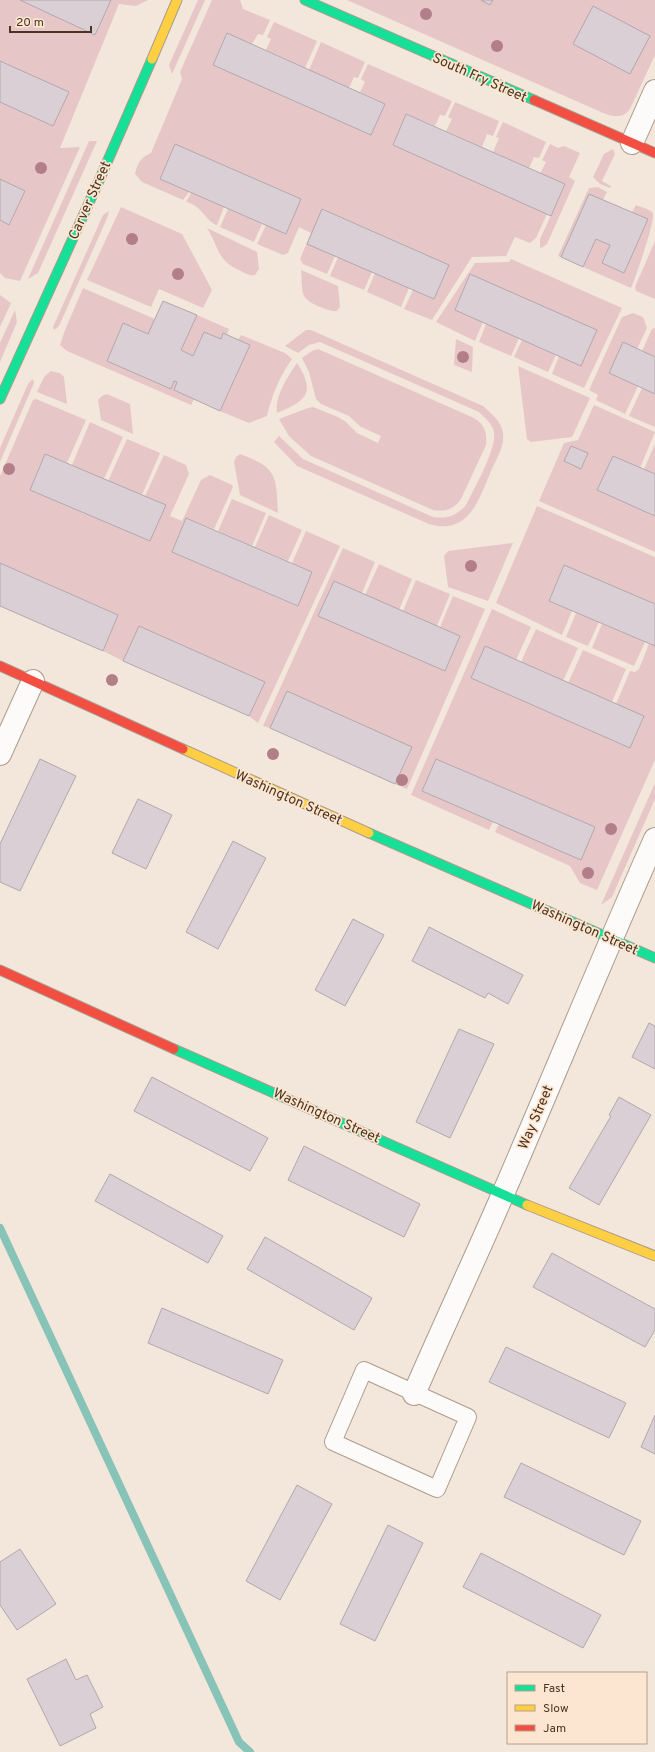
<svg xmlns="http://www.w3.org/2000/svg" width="655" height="1752" font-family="Overpass,sans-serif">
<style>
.green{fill:#e7c6c8;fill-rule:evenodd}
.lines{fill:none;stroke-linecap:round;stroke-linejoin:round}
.stream{stroke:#87c3b6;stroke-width:8}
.building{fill:#d9cfd5;stroke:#b1a7ad}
.lane-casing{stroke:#ab9c8d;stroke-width:18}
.street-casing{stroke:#ab9c8d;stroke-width:24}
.fast-casing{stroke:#ab9c8d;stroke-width:11}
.slow-casing{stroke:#ab9c8d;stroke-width:11}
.jam-casing{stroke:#ab9c8d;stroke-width:11}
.lane{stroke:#fdfbfa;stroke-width:16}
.street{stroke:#fdfbfa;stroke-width:22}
.fast{stroke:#16e098;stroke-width:9}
.slow{stroke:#ffcf43;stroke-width:9}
.jam{stroke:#f24e42;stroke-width:9}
.tree{fill:#b27e88}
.labels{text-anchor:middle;stroke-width:3.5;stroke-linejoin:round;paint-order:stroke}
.street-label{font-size:14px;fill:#4c3520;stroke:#fde6d1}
</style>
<rect width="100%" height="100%" fill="#f3e7db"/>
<g class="green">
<path d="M 0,0 L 20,0 L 95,35 L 111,0 L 148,0 L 136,6 L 119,4 L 60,148 L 80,147 L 20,281 L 5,278 L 0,273 L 0,220 L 10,224 L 25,191 L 0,179 L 0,102 L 53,126 L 69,92 L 0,61 Z"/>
<path d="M 198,0 L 205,0 L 172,74 L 169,65 Z"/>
<path d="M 212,0 L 240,0 L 243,9 L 270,20 L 263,35 L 258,34 L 252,44 L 227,33 L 213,65 L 371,135 L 385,104 L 360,92 L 365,82 L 361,79 L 368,64 L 452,101 L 445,116 L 440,115 L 435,126 L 406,114 L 393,145 L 547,214 L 536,238 L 530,243 L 515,237 L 506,256 L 472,257 L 432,320 L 404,309 L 413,290 L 434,299 L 449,265 L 323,209 L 335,256 L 327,274 L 303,264 L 300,259 L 311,233 L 299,227 L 288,253 L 283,255 L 257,244 L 266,225 L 286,234 L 301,199 L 175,144 L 160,179 L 189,192 L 183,200 L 142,182 L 135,174 C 137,164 141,157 151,153 L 182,79 L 180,72 Z"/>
<path d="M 347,0 L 655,0 L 655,55 L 630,109 C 619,125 599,110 585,105 Z"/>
<path d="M 274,22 L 317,41 L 305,68 L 266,50 L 271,39 L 267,37 Z"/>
<path d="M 321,42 L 365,62 L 358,78 L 354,77 L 349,88 L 309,70 Z"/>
<path d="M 455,102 L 499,121 L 493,136 L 487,134 L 482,147 L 446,131 L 452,119 L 448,117 Z"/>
<path d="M 503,122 L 546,142 L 539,158 L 534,157 L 529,168 L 493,152 L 499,138 L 496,137 Z"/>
<path d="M 89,141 L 97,141 L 38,273 L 28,279 Z"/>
<path d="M 550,144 L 558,148 L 564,146 L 580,153 L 569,177 L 575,181 L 547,244 L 543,247 L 540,248 L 540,239 L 565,185 L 540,174 L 546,162 L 542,160 Z"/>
<path d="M 613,149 L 615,154 L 602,181 L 611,186 L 610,188 L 600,184 L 593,177 L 604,154 Z"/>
<path d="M 598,187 L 607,192 L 603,200 L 589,194 L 561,257 L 558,256 L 589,188 Z"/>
<path d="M 191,193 L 224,207 L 217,225 C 205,221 203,206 186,202 Z"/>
<path d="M 636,205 C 641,207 649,209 653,213 C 655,222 636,276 631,288 L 583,267 L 596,239 L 610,245 L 602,263 L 624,273 L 648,219 L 632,212 Z"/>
<path d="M 121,207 L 182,234 L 212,290 L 203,308 L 159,289 L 151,307 L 87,280 Z"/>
<path d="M 228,209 L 262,224 L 254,242 L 220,227 Z"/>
<path d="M 109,211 L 108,216 L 59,326 L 54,330 L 53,327 L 103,215 Z"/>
<path d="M 207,228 L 257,252 L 259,269 L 255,275 C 250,276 246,274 241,271 C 216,260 220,249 207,228 Z"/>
<path d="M 655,241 L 655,299 L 636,291 L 635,287 Z"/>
<path d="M 338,257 L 372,272 L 364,290 L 330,276 Z"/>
<path d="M 511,259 L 622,308 L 584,388 L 552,374 L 559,356 L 470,275 L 455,310 L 483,322 L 475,341 L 436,322 L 475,263 L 509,262 Z"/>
<path d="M 301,270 L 338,286 L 340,307 L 337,311 C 330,312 307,303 304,296 C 301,289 302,277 301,270 Z"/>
<path d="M 375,273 L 409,288 L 401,307 L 367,292 Z"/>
<path d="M 83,288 L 155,319 L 148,334 L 123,323 L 107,361 L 171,389 L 174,381 L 177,382 L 174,390 L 194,399 L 191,405 L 67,351 L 60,345 L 65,330 Z"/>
<path d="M 0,295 L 11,303 L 0,327 Z"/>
<path d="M 15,310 L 17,322 L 0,362 L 0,343 Z"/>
<path d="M 633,313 L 643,317 L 647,328 L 637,349 L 623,342 L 609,373 L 638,386 L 625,414 L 596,400 L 598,395 L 589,390 L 622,317 Z"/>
<path d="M 197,315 L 229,329 L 227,335 L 223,334 L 221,339 L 204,332 L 193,356 L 181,350 Z"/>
<path d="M 486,324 L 519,338 L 511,356 L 479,342 Z"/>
<path d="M 655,328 L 655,357 L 642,351 L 652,329 Z"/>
<path d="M 306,330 L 311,330 L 483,406 C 492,414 501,421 503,433 C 505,446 496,460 491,471 C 479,499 469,536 429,524 L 297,466 L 274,442 L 279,436 L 303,459 L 433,517 C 448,519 456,516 466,505 C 474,489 497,448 494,432 C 492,423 485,418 479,412 L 320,342 L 309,345 L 298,353 L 285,346 Z"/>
<path d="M 241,335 L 285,353 L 292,359 C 281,374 271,397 267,416 L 249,423 L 220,411 L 250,345 L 238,340 Z"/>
<path d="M 456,339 L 473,347 L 472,372 L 454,365 Z"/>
<path d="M 522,340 L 556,355 L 548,372 L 514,357 Z"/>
<path d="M 318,349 L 474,418 C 485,425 487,432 486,445 L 461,499 C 454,509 446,512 433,510 L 311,456 L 289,436 L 279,419 L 308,408 L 313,407 L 338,417 L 346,422 L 357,433 L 378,443 L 381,436 L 361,427 L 349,416 L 321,404 L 316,399 L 309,372 L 302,358 L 312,351 Z"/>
<path d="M 297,363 C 317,394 305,401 277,413 C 274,397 288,376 297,363 Z"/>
<path d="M 518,366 L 590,398 L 572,437 L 531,442 L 527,439 Z"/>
<path d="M 51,371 L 60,373 L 64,377 L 67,404 L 37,392 L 44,377 Z"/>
<path d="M 33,379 L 34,383 L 0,462 L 0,448 L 28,384 Z"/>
<path d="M 642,388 L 655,394 L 655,427 L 629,416 Z"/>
<path d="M 107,394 L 130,404 L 133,434 L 101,420 L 98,400 L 102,396 Z"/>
<path d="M 36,399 L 86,420 L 67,463 L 45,454 L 30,490 L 150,541 L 165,505 L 145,496 L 164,455 L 186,465 L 189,474 L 170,516 L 182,521 L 201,480 L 210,475 L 232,485 L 233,487 L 214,529 L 186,518 L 172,552 L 297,606 L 312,572 L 292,563 L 306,531 L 340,546 L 258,723 L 249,716 L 265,682 L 139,626 L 123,661 L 103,651 L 118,615 L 0,563 L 0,476 L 33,400 Z"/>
<path d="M 594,405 L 655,432 L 640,468 L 613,456 L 598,490 L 655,516 L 655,552 L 539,501 L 564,443 L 578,440 ZM 571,446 L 587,453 L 581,468 L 564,461 Z"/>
<path d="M 90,422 L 123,437 L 104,479 L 72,465 Z"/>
<path d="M 127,439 L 160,453 L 142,495 L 108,481 Z"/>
<path d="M 655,444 L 655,474 L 644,469 Z"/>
<path d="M 240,454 C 278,468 276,476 278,513 L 240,495 L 234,462 L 236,457 Z"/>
<path d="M 232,499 L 266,513 L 252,546 L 218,531 Z"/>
<path d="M 537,506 L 655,557 L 655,604 L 564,565 L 549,601 L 572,611 L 562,635 L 496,603 Z"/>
<path d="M 269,515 L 302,530 L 288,561 L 255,547 Z"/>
<path d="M 513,543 L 488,601 L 448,587 L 444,556 L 448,551 Z"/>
<path d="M 343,548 L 375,562 L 362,593 L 334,581 L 319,616 L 445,671 L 460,636 L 440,627 L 453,596 L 485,609 L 407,789 L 395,784 L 411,747 L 287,691 L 270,728 L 263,726 Z"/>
<path d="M 379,564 L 412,579 L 399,610 L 365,595 Z"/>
<path d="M 416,580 L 450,594 L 437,626 L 403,611 Z"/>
<path d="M 492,609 L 531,627 L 516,660 L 485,646 L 471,678 L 630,748 L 644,717 L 616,704 L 630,671 L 635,672 L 639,669 L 649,644 L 655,646 L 655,760 L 597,890 L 580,883 L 570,866 L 495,832 L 499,824 L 581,859 L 595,827 L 436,759 L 422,791 L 493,822 L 489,830 L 411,795 Z"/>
<path d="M 576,613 L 599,622 L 588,646 L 566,637 Z"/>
<path d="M 602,624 L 645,642 L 634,666 L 592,648 Z"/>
<path d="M 536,629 L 578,648 L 563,681 L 521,662 Z"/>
<path d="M 583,650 L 626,669 L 612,702 L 568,683 Z"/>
<path d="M 655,783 L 655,799 L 612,897 L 601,905 Z"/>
</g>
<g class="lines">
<path class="stream" d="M 0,1228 L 239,1742 L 250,1752"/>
</g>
<g class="building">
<path d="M 20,0 L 111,0 L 95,35 Z"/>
<path d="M 481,0 L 493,0 L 490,5 Z"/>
<path d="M 593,6 L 650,36 L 630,74 L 573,44 Z"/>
<path d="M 227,33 L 385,104 L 371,135 L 213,65 Z"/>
<path d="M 0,61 L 69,92 L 53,126 L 0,102 Z"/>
<path d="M 406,114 L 565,184 L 551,216 L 393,145 Z"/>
<path d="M 175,144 L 301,199 L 286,234 L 160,179 Z"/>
<path d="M 0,179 L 25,191 L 9,225 L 0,220 Z"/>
<path d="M 589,194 L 648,219 L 624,273 L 602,263 L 610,245 L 596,239 L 583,267 L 561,257 Z"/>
<path d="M 322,209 L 449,265 L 434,299 L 307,244 Z"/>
<path d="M 470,274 L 597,330 L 581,366 L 455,310 Z"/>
<path d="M 163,301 L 197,315 L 181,350 L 193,356 L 204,332 L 221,339 L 223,333 L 250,345 L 220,411 L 174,390 L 177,382 L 174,381 L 171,389 L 107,361 L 123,323 L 148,334 Z"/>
<path d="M 623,342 L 655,357 L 655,394 L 609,373 Z"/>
<path d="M 571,446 L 588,453 L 581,469 L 564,461 Z"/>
<path d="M 45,454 L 166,505 L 150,541 L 30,490 Z"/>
<path d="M 613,456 L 655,474 L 655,516 L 597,490 Z"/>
<path d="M 186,518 L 312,572 L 298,606 L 172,552 Z"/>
<path d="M 0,563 L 118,615 L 103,651 L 0,606 Z"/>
<path d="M 564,565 L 655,604 L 655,646 L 549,601 Z"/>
<path d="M 334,581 L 460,636 L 445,671 L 318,616 Z"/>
<path d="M 139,626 L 265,682 L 249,716 L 123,661 Z"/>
<path d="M 485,646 L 644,716 L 630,748 L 471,678 Z"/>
<path d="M 287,691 L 412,747 L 395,784 L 270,728 Z"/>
<path d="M 40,759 L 76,776 L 20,891 L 0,882 L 0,844 Z"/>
<path d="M 436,759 L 595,827 L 581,860 L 422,791 Z"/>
<path d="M 138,799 L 172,815 L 146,869 L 112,853 Z"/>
<path d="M 233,841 L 266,858 L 218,949 L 186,932 Z"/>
<path d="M 353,919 L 384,935 L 345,1006 L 315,990 Z"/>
<path d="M 429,927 L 523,975 L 508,1004 L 488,993 L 485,998 L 412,961 Z"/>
<path d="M 649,1023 L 655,1026 L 655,1069 L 632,1057 Z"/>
<path d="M 459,1029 L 494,1044 L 450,1138 L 416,1122 Z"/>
<path d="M 152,1077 L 268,1138 L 250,1171 L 134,1111 Z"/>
<path d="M 619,1097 L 651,1115 L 599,1205 L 569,1188 L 611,1116 L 609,1115 Z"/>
<path d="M 304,1146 L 420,1204 L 404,1237 L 288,1180 Z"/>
<path d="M 110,1174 L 223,1236 L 208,1263 L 95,1201 Z"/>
<path d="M 265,1237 L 372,1298 L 354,1330 L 247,1269 Z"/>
<path d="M 552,1253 L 655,1309 L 655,1330 L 645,1347 L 533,1287 Z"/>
<path d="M 162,1308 L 283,1360 L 268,1394 L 148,1343 Z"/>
<path d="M 506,1347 L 626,1403 L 609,1438 L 489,1382 Z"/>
<path d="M 655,1415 L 655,1454 L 641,1447 Z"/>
<path d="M 521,1463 L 641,1521 L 624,1555 L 504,1497 Z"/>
<path d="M 297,1485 L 332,1504 L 280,1600 L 246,1581 Z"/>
<path d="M 388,1525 L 423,1543 L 375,1641 L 340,1624 Z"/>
<path d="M 20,1549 L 56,1604 L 17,1630 L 0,1605 L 0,1562 Z"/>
<path d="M 481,1553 L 601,1615 L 583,1648 L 463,1587 Z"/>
<path d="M 66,1659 L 76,1680 L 87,1675 L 103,1707 L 90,1714 L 96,1728 L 60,1746 L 27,1679 Z"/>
</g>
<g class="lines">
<g class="lane-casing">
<path id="lane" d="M 364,1370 L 468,1417 L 437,1489 L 333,1442 Z"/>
</g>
<g class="street-casing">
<g id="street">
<path d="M 632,143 L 655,91"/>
<path d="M 0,754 L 33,681"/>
<path d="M 414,1394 C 443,1327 474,1261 503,1194 C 554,1076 603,956 655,839"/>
</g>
</g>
<g class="fast-casing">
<g id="fast">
<path d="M 305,0 L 534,100"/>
<path d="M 0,399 L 98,183 L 152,59"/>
<path d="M 369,833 L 655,958"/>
<path d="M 174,1049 L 527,1205"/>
</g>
</g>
<g class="slow-casing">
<g id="slow">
<path d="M 152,59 L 177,0"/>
<path d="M 183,749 L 369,833"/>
<path d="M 527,1205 L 655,1256"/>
</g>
</g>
<g class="jam-casing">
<g id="jam">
<path d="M 534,100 L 655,153"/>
<path d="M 0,666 L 183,749"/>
<path d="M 0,970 L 174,1049"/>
</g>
</g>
<use href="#lane" class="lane"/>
<use href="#street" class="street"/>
<use href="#fast" class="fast"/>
<use href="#slow" class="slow"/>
<use href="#jam" class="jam"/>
</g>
<g class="tree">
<circle cx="426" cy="14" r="6"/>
<circle cx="497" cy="46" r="6"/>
<circle cx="41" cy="168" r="6"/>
<circle cx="132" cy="239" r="6"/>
<circle cx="178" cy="274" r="6"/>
<circle cx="463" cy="357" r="6"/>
<circle cx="9" cy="469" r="6"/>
<circle cx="471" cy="566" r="6"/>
<circle cx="112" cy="680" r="6"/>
<circle cx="273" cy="754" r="6"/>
<circle cx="402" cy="780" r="6"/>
<circle cx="611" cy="829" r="6"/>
<circle cx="588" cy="873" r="6"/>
</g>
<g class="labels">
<g class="street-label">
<text transform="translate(480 77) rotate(24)" y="5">South Fry Street</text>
<text transform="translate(89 200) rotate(-66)" y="5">Carver Street</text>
<text transform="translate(289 797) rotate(24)" y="5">Washington Street</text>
<text transform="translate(585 927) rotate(24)" y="5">Washington Street</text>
<text transform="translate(327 1115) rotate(24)" y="5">Washington Street</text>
<text transform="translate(535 1117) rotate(-67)" y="5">Way Street</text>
</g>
</g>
<rect x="507" y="1672" width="140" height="72" fill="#fde6d1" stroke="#b69f8a"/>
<rect x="515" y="1685" width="20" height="6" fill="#16e098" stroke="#b69f8a"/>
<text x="543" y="1692" font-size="12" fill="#4c3520">Fast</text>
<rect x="515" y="1705" width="20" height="6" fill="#ffcf43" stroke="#b69f8a"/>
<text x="543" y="1712" font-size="12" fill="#4c3520">Slow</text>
<rect x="515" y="1725" width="20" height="6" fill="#f24e42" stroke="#b69f8a"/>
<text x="543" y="1732" font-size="12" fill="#4c3520">Jam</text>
<path d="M10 26v6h81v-6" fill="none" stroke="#4c3520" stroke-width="2"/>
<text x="16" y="26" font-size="12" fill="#4c3520" stroke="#fde6d1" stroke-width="3" paint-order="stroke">20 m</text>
</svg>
